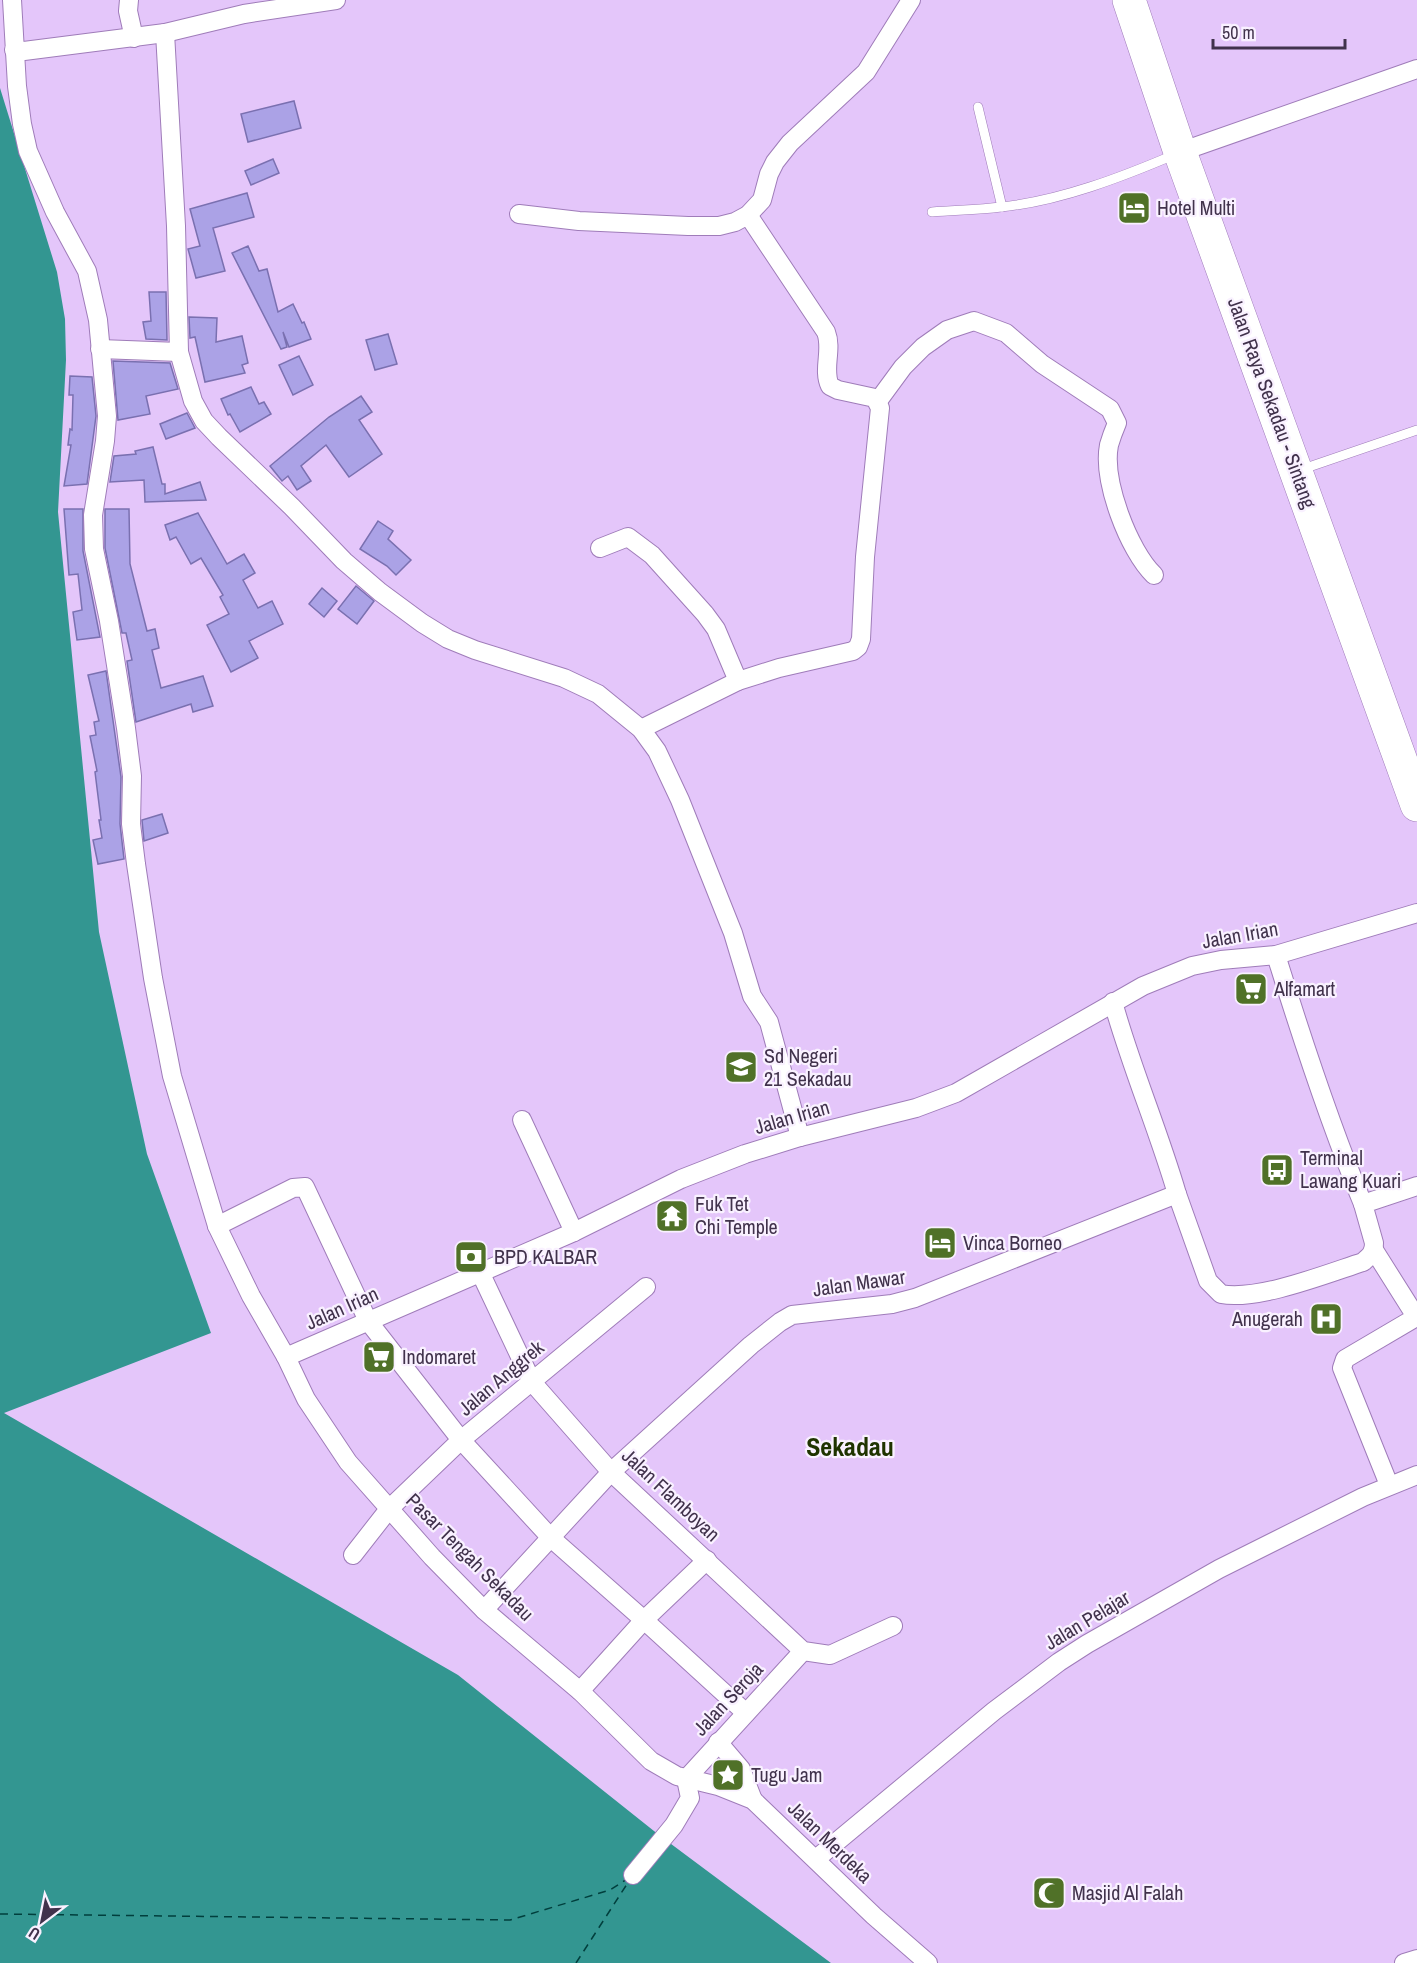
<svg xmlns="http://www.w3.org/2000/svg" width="1417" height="1963" font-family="'Archivo Narrow',sans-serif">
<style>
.water{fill:#339691}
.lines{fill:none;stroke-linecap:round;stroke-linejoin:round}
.ferry{stroke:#013f3d;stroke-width:1.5;stroke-dasharray:8 6;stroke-linecap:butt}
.building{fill:#aba2e6;stroke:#7a70b0;stroke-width:1.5}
.lane-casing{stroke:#9f7cb9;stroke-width:10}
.street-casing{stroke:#9f7cb9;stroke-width:20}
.highway-casing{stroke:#9f7cb9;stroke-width:34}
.lane{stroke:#fff;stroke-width:9}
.street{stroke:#fff;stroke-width:18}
.highway{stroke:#fff;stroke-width:33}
.labels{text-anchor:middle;stroke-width:4.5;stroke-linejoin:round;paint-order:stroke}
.poi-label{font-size:20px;fill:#41324c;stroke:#f9f1ff;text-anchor:start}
.street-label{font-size:20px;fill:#41324c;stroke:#f9f1ff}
.district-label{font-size:26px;font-weight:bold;fill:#1f3400;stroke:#f9f1ff}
</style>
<rect width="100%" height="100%" fill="#e4c6fa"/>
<path class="water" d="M 0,88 L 57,272 L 65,319 L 66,360 L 58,512 L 99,932 L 147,1154 L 211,1333 L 4,1413 L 458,1675 L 659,1835 L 831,1963 L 0,1963 Z"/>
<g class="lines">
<g class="ferry">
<path d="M 0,1914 L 510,1920 L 610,1890 L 627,1879"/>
<path d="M 576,1963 L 629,1881"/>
</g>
</g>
<g class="building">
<path d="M 294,101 L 301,128 L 248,142 L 241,114 Z"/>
<path d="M 273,159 L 279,173 L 251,185 L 245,171 Z"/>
<path d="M 247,193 L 254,217 L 213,228 L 225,271 L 196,278 L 188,249 L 200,246 L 190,209 Z"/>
<path d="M 248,246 L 259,271 L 267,269 L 278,312 L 293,304 L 302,323 L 304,322 L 311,339 L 289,347 L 283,332 L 287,347 L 281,349 L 232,253 Z"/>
<path d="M 149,292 L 166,292 L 167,340 L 146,339 L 143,322 L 151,321 Z"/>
<path d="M 189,317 L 217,318 L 216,342 L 242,336 L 248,363 L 242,365 L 245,373 L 205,382 L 195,337 L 190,338 Z"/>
<path d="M 388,334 L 397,364 L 375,370 L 366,340 Z"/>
<path d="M 299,356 L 313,385 L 293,395 L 279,365 Z"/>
<path d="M 113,361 L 170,363 L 178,389 L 146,396 L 150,414 L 118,420 Z"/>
<path d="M 70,376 L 92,377 L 96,416 L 87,484 L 64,486 L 71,445 L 68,445 L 70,429 L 72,430 L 73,395 L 69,395 Z"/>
<path d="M 251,387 L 259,404 L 264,402 L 271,414 L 240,432 L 230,414 L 228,415 L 221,399 Z"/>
<path d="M 361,396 L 372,412 L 359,420 L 382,454 L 349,477 L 326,445 L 301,466 L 311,481 L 297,490 L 288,476 L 282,481 L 270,466 L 329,417 Z"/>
<path d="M 187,413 L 195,428 L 166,439 L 160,424 Z"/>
<path d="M 153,447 L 162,484 L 165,484 L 165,494 L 200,482 L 206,500 L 145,502 L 144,480 L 110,482 L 114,456 L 136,454 L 135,451 Z"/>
<path d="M 64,509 L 83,509 L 83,551 L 100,637 L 77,640 L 73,612 L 82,610 L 78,574 L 69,575 Z"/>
<path d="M 105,509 L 129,509 L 130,564 L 147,631 L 155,629 L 159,648 L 152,650 L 161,688 L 203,676 L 213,706 L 193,712 L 191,704 L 136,722 L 127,661 L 132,660 L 126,633 L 122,633 L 105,548 Z"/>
<path d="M 198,513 L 227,564 L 244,554 L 255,573 L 243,580 L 258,608 L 272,601 L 283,624 L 249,641 L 258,658 L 231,672 L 207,625 L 229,614 L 220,597 L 223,595 L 201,558 L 191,564 L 176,537 L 170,540 L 165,525 Z"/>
<path d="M 378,521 L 393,531 L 388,539 L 411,560 L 396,575 L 387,566 L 360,549 Z"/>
<path d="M 356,586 L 374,601 L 357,624 L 338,609 Z"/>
<path d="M 322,588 L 337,601 L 324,617 L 309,604 Z"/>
<path d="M 106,671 L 121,777 L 120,824 L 124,859 L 98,864 L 93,840 L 102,838 L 99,820 L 101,820 L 95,772 L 97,771 L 90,736 L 96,735 L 94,722 L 99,721 L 88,675 Z"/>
<path d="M 162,814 L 168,833 L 144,841 L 142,820 Z"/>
</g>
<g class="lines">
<g class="lane-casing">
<g id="lane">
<path d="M 978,107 L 1002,207"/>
<path d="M 932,212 C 955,210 978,210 1001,207 C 1060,201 1122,177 1176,154"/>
<path d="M 1300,470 L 1417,430"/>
</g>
</g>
<g class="street-casing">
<g id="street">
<path d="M 12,0 L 17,86 L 22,124 L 28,151 L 55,212 L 87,271 L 98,320 L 107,416 L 105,441 L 93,515 L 94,549 L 109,621 L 126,728 L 132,776 L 131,824 L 136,864 L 153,978 L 172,1076 L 217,1226 L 251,1296 L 286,1357 L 306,1399 L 348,1462 L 432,1557 L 484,1610 L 580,1691 L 651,1761 L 677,1776 L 718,1786 L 753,1800 L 874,1916 L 928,1963"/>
<path d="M 129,0 L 128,11 L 134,38"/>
<path d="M 165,33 L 176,226 L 179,352 L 193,401 L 204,421 L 219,437 L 292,507 L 344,561 L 380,592 L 422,623 L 448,639 L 475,650 L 564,678 L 598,694 L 641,729 L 657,751 L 680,800 L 733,933 L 752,996 L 769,1022 L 800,1137"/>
<path d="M 14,50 L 24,51 L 165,33 L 244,14 L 336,0"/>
<path d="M 1180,152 L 1417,69"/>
<path d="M 519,214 L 579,221 L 688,226 L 719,226 L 735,222 L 748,215 L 762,200 L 769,174 L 775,162 L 790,143 L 866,72 L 911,0"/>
<path d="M 100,349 L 179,352"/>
<path d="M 878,401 L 903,367 L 923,347 L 947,330 L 974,321 L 1006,333 L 1042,364 L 1110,409 L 1117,423 C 1114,430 1111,438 1109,445 C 1102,481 1129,551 1154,575"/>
<path d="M 600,548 L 628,537 L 652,555 L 705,614 L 716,629 L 738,681"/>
<path d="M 641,729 L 738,681 L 779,668 L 853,651 L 858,647 L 861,639 L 865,557 L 880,408 L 875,398 L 838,390 L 830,386 C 822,369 833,350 826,332 L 748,215"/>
<path d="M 1276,955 C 1302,1039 1329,1122 1363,1204"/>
<path d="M 1113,1002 C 1131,1067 1158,1129 1177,1194"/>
<path d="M 522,1120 L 574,1232"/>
<path d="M 217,1226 L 293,1188 L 305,1187 L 368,1321 L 461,1440 L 551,1538 L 644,1620 L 746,1713"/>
<path d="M 1374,1250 L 1413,1312 L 1413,1319 L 1345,1359 L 1342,1368 L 1389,1485"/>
<path d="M 480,1272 L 532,1382 L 611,1472 L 803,1651 L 830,1655 L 893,1626"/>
<path d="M 286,1357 L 574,1232 L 681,1179 L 745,1154 L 800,1137 L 916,1108 L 956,1093 L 1143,986 L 1192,966 L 1221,960 L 1276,955 L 1417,913"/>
<path d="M 353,1555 L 389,1509 L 461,1440 L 646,1287"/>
<path d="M 484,1610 L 611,1472 L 751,1345 L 780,1322 L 792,1315 L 892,1304 L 915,1298 L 1177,1194 L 1208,1281 L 1221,1294 C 1258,1301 1326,1274 1363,1262 C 1370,1256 1374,1253 1374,1243 L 1363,1204 L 1417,1186"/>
<path d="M 580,1691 L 644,1620 L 707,1560"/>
<path d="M 718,1742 L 741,1769 L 753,1800"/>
<path d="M 686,1779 L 803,1651"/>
<path d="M 816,1859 L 994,1711 L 1059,1662 L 1087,1644 L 1219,1569 L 1363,1497 L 1417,1475"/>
<path d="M 633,1875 L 674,1825 L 690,1798 L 686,1779"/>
<path d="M 1404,1963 L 1417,1959"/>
</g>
</g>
<g class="highway-casing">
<path id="highway" d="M 1129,0 L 1180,152 L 1417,805"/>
</g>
<use href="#lane" class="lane"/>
<use href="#street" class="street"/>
<use href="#highway" class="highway"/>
</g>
<defs>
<g id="hotel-square" transform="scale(1.725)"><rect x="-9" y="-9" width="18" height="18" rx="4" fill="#507128" stroke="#f9f1ff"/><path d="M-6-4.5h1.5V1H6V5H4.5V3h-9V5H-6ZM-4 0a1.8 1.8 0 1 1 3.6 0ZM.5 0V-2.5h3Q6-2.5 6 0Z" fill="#fff"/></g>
<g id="supermarket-square" transform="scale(1.725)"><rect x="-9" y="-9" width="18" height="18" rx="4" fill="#507128" stroke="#f9f1ff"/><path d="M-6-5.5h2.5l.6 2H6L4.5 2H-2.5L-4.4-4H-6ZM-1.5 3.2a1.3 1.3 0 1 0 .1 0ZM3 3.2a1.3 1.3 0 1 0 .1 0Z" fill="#fff"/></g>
<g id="school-square" transform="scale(1.725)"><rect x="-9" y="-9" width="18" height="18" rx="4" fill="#507128" stroke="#f9f1ff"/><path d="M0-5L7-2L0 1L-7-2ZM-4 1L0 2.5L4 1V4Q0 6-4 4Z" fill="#fff"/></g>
<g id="bus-square" transform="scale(1.725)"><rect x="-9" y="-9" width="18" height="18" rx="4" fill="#507128" stroke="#f9f1ff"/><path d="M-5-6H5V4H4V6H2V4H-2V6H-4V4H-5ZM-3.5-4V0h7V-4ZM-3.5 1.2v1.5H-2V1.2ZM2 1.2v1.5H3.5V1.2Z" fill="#fff"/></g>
<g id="temple-square" transform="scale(1.725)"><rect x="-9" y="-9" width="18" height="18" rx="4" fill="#507128" stroke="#f9f1ff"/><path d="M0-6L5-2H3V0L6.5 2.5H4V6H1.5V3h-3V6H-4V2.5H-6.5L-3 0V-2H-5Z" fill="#fff"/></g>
<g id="bank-square" transform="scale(1.725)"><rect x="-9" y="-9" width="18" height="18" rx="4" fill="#507128" stroke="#f9f1ff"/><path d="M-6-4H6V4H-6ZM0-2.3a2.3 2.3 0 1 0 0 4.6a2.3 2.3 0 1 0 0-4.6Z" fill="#fff"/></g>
<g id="hospital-square" transform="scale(1.725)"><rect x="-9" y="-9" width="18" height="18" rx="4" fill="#507128" stroke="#f9f1ff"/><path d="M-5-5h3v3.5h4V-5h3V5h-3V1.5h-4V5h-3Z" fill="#fff"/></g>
<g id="sight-square" transform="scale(1.725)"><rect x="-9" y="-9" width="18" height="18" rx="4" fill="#507128" stroke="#f9f1ff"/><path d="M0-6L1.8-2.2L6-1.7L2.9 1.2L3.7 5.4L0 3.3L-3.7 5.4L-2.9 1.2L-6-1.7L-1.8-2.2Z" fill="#fff"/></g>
<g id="mosque-square" transform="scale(1.725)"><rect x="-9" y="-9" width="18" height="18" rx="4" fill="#507128" stroke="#f9f1ff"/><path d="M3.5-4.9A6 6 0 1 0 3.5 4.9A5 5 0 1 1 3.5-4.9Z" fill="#fff"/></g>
</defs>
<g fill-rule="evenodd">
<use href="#hotel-square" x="1134" y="208"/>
<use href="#supermarket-square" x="1251" y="989"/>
<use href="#school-square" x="741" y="1067"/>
<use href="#bus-square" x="1277" y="1170"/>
<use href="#temple-square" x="672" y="1216"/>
<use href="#hotel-square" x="940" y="1243"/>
<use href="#bank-square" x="471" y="1257"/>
<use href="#hospital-square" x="1326" y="1319"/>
<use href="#supermarket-square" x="379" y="1357"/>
<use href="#sight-square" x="728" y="1775"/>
<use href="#mosque-square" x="1049" y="1893"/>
</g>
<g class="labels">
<g class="poi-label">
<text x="1157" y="215">Hotel Multi</text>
<text x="1274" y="996">Alfamart</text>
<text x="764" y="1063">Sd Negeri<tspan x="764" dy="23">21 Sekadau</tspan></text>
<text x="1300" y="1165">Terminal<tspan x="1300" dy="23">Lawang Kuari</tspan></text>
<text x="695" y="1211">Fuk Tet<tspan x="695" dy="23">Chi Temple</tspan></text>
<text x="963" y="1250">Vinca Borneo</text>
<text x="494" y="1264">BPD KALBAR</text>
<text x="1303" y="1326" text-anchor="end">Anugerah</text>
<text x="402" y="1364">Indomaret</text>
<text x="751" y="1782">Tugu Jam</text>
<text x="1072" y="1900">Masjid Al Falah</text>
</g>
<g class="street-label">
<text transform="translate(1272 403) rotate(70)" y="7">Jalan Raya Sekadau - Sintang</text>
<text transform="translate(1240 935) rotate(-10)" y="7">Jalan Irian</text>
<text transform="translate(792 1117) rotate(-16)" y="7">Jalan Irian</text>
<text transform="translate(859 1283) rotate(-8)" y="7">Jalan Mawar</text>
<text transform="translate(342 1308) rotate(-24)" y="7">Jalan Irian</text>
<text transform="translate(501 1378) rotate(-40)" y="7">Jalan Anggrek</text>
<text transform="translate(671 1495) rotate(43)" y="7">Jalan Flamboyan</text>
<text transform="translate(470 1557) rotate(45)" y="7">Pasar Tengah Sekadau</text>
<text transform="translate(1087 1620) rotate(-31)" y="7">Jalan Pelajar</text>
<text transform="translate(728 1699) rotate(-47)" y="7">Jalan Seroja</text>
<text transform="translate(830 1842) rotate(44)" y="7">Jalan Merdeka</text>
</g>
<g class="district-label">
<text x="850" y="1456">Sekadau</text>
</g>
</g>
<g transform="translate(42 1921) rotate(212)" stroke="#f9f1ff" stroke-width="4.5" paint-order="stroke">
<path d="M0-4.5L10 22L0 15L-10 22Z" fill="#41324c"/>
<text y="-9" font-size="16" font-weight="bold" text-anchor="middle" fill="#41324c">U</text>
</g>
<path d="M1213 39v9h132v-9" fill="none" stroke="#41324c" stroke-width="3"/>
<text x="1222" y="39" font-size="18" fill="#41324c" stroke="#f9f1ff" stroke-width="4.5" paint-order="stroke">50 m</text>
</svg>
